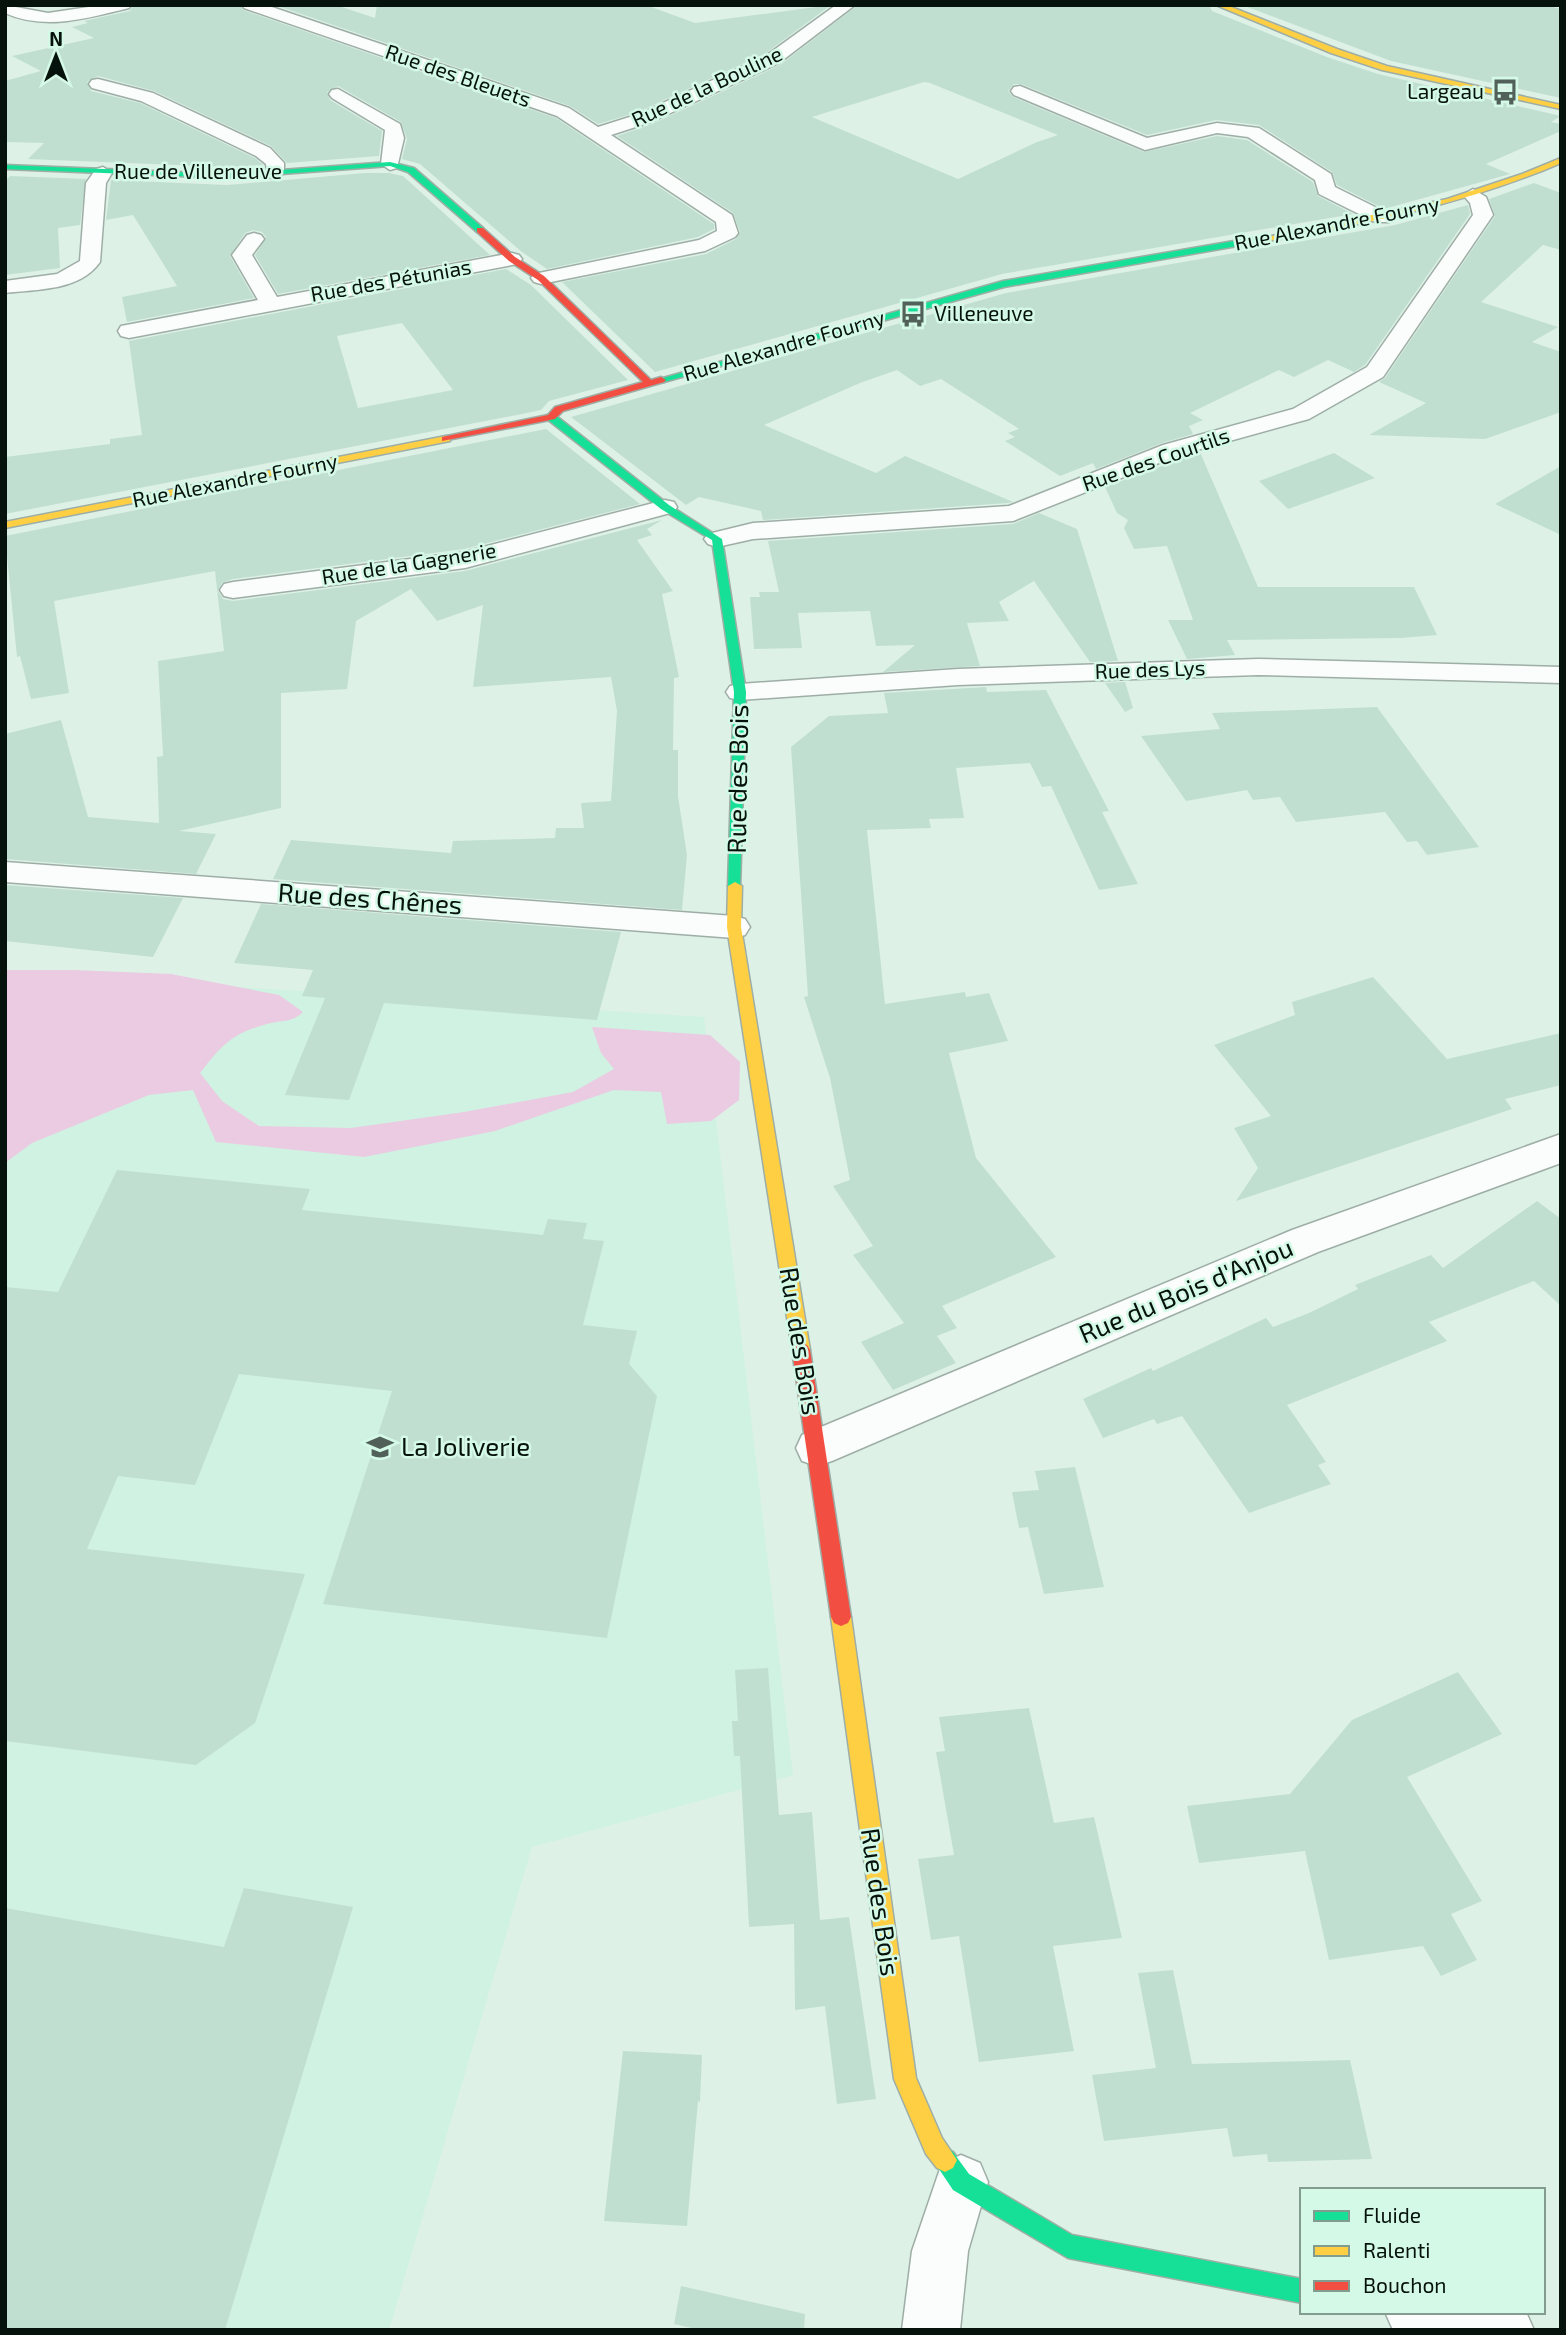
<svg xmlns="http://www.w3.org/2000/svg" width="1566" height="2335" font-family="'Exo 2',sans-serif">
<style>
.built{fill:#d0f2e2}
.green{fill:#eacbe1}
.building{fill:#c1dfd1;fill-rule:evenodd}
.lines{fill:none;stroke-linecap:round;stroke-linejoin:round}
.street-casing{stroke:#9eaea6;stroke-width:3}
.fast-casing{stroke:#9eaea6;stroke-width:3}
.slow-casing{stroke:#9eaea6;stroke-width:3}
.jam-casing{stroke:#9eaea6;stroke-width:3}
.street{fill:#fafdfb;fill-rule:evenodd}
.fast{fill:#16e098;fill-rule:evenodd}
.slow{fill:#ffcf43;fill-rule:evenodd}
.jam{fill:#f24e42;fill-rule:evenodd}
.labels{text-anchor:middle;stroke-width:5;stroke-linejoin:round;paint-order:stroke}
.far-street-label{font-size:21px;fill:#06120c;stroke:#d5f9e7}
.far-poi-label{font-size:21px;fill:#06120c;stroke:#d5f9e7;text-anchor:end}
.street-label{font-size:26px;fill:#06120c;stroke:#d5f9e7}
.poi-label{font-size:26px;fill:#06120c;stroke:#d5f9e7;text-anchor:start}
</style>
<rect width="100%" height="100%" fill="#ddf1e7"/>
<path class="built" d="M 5,972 L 704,1017 L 793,1775 L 532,1847 L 389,2330 L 5,2330 Z"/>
<path class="green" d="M 5,970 L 73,970 L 171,974 L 279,995 L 303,1012 C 292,1023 281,1020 267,1024 C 232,1033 221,1046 200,1073 L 222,1101 L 259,1126 L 351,1128 L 464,1112 L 573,1092 L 614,1069 L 601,1053 L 592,1027 L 710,1035 L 740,1062 L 739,1100 L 711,1121 L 667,1124 L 661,1092 L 614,1090 L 495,1131 L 364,1157 L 216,1142 L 193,1090 L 149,1095 L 32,1143 L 5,1163 Z"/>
<g class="building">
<path d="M 133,5 L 240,5 L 243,10 L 556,118 L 714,224 L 714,229 L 698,237 L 547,269 L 522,252 L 420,164 L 402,159 L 407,139 L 401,122 L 338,86 L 327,92 L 330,100 L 382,131 L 379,156 L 287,163 L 271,146 L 154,91 L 98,76 L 87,82 L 91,91 L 140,103 L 255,158 L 263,165 L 227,167 L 28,159 L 44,143 L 5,142 L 5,81 L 41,71 L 12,56 L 94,38 L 72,27 L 88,23 L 84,21 L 130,11 Z"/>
<path d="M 275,5 L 336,5 L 375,18 L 377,5 L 646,5 L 695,23 L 831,5 L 766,53 L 638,112 L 598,124 L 570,106 Z"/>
<path d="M 858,5 L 1209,5 L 1212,11 L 1327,57 L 1378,74 L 1561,116 L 1551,122 L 1561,124 L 1561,131 L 1486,164 L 1510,174 L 1384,209 L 1337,185 L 1332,172 L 1259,125 L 1216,120 L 1147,135 L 1021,84 L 1014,84 L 1008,91 L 1013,97 L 1144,152 L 1217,136 L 1247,140 L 1313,182 L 1318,196 L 1353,214 L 1002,274 L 655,372 L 562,282 L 706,254 L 736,239 L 740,232 L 733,213 L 617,136 L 652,124 L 780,65 ZM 924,82 L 930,83 L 1058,135 L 1037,142 L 958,179 L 812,117 Z"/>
<path d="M 1242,5 L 1545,5 L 1561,9 L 1561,98 L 1391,61 Z"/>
<path d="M 365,173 L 389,173 L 403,176 L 490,255 L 278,294 L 255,255 L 266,237 L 262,232 L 253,230 L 245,233 L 230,256 L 254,298 L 127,322 L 122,297 L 177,286 L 133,215 L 106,220 L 111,180 L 227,185 Z"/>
<path d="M 10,176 L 86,179 L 80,225 L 58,228 L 60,268 L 5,275 L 5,181 Z"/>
<path d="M 1534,183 L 1561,193 L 1561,250 L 1543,245 L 1481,302 L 1558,327 L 1532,342 L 1561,352 L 1561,412 L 1485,439 L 1369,435 L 1426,403 L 1379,382 L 1385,378 L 1495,216 L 1489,199 Z"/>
<path d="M 1468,205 L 1470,214 L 1365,365 L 1354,372 L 1328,360 L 1294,377 L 1279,370 L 1190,413 L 1203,420 L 1189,426 L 1193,434 L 1162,443 L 1096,469 L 1093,463 L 1060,476 L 1005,441 L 1015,437 L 1008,433 L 1019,429 L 941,379 L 920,386 L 897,370 L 860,383 L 764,425 L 876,473 L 905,456 L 1013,502 L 1008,503 L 763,520 L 761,511 L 699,497 L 686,505 L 571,417 L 1006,293 L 1395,225 Z"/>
<path d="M 506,269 L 531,285 L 628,380 L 549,401 L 541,410 L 522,414 L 5,514 L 5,457 L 110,444 L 110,439 L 142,435 L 129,341 ZM 402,323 L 453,390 L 358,408 L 337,336 Z"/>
<path d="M 546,429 L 640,504 L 464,549 L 233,579 L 222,583 L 218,591 L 223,599 L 233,601 L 465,571 L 662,520 L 647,529 L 652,535 L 637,540 L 673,591 L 662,594 L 679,677 L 674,678 L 673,750 L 678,750 L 678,796 L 687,855 L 682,910 L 273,879 L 291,840 L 451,853 L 453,841 L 555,838 L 556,828 L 584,828 L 581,803 L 611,801 L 617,711 L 611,677 L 473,687 L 483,605 L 437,621 L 411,589 L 356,621 L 347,689 L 281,693 L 281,808 L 179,831 L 216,834 L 196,874 L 5,859 L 5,734 L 61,720 L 88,817 L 159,823 L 157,757 L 163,756 L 158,661 L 224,651 L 215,571 L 54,601 L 69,693 L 31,699 L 20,656 L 17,657 L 5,536 Z"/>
<path d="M 1200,452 L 1258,587 L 1414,587 L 1437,635 L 1401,638 L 1227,640 L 1235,655 L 1187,659 L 1168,620 L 1193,620 L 1167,546 L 1134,549 L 1124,528 L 1128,520 L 1117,513 L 1105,487 Z"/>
<path d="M 1334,453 L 1375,478 L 1288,509 L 1259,481 Z"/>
<path d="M 1561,466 L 1561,535 L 1495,504 Z"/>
<path d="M 1039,513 L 1077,529 L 1118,661 L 1090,662 L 1034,581 L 999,602 L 1009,621 L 967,623 L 980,666 L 883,672 L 915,645 L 876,646 L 870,611 L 798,613 L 802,648 L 754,649 L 750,597 L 760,597 L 759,592 L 779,592 L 768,541 L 1013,524 Z"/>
<path d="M 1125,682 L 1133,708 L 1125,712 L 1105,683 Z"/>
<path d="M 986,687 L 987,692 L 1046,690 L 1109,811 L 1102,812 L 1138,884 L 1099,890 L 1051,786 L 1042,787 L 1030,763 L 956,768 L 964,818 L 929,819 L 931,828 L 867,830 L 885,1004 L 965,992 L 966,997 L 989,993 L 1008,1041 L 949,1053 L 976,1158 L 1056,1257 L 942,1306 L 957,1328 L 937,1336 L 956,1363 L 893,1390 L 861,1342 L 904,1323 L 853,1255 L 873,1246 L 833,1186 L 850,1180 L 830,1078 L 804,997 L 808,996 L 791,747 L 829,716 L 888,713 L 884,693 Z"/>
<path d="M 1377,707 L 1479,847 L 1427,855 L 1417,841 L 1407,842 L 1385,812 L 1296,822 L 1280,797 L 1253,800 L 1247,790 L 1186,801 L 1141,736 L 1220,729 L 1212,713 Z"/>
<path d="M 5,885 L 183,898 L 153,957 L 5,941 Z"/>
<path d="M 261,904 L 621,932 L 597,1020 L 384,1003 L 349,1100 L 285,1095 L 325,998 L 302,996 L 313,970 L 234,963 Z"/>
<path d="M 1373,977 L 1447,1059 L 1561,1033 L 1561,1085 L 1505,1099 L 1512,1109 L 1236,1201 L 1258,1168 L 1234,1128 L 1271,1116 L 1214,1045 L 1295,1015 L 1292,1002 Z"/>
<path d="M 117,1170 L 310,1189 L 302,1210 L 543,1235 L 548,1219 L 587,1223 L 583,1239 L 604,1241 L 583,1325 L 637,1331 L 629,1364 L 657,1396 L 607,1638 L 323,1604 L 392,1391 L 239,1374 L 195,1485 L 118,1476 L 87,1549 L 305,1574 L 255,1723 L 196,1765 L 5,1741 L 5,1287 L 58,1292 Z"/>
<path d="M 1537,1201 L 1561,1219 L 1561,1306 L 1534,1281 L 1429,1322 L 1447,1341 L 1287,1405 L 1326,1462 L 1318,1465 L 1331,1484 L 1249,1513 L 1182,1416 L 1157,1424 L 1154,1419 L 1103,1438 L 1083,1399 L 1151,1368 L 1153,1371 L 1266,1318 L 1273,1327 L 1309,1313 L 1358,1289 L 1355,1285 L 1431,1255 L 1443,1268 Z"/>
<path d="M 1075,1467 L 1104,1587 L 1044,1594 L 1028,1527 L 1019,1528 L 1012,1492 L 1039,1490 L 1035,1471 Z"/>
<path d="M 768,1668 L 779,1815 L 812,1812 L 820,1920 L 849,1917 L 876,2099 L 837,2104 L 825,2006 L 795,2010 L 794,1924 L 749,1927 L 740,1756 L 734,1756 L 732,1721 L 738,1721 L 735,1670 Z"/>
<path d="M 1458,1672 L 1502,1734 L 1407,1777 L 1482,1901 L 1451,1914 L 1477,1960 L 1441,1976 L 1423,1946 L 1329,1960 L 1305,1851 L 1199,1863 L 1187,1806 L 1290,1794 L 1352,1720 Z"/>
<path d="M 1029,1708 L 1054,1823 L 1094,1817 L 1122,1938 L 1053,1946 L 1074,2051 L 979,2062 L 959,1936 L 931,1940 L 918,1859 L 954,1855 L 936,1752 L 945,1751 L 939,1717 Z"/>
<path d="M 244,1888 L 353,1907 L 225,2330 L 5,2330 L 5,1908 L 224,1947 Z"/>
<path d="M 1173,1970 L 1192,2064 L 1350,2060 L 1372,2159 L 1268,2162 L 1267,2154 L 1233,2157 L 1227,2128 L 1104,2141 L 1092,2075 L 1156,2068 L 1138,1973 Z"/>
<path d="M 623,2051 L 702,2055 L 700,2102 L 698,2101 L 687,2226 L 604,2221 Z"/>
<path d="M 681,2286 L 805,2314 L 804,2330 L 701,2330 L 674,2324 Z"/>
</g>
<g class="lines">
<g class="street-casing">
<g id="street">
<path d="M 5,5 L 48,13 L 102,5 L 131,5 L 129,8 C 88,18 45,31 5,13 Z"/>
<path d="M 242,5 L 266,5 L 569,108 L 598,127 L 639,114 L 767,55 L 836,5 L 855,5 L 779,63 L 651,122 L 611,135 L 732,215 L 738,233 L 735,237 L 705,251 L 541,284 L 534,282 L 531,278 L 534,274 L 699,240 L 717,231 L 716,222 L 557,116 L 244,8 Z"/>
<path d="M 98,79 L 153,93 L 270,148 L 284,163 L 284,173 L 275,179 L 268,177 L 266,164 L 256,156 L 141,101 L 92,88 L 89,84 L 92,80 Z"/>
<path d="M 1020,86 L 1147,138 L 1217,123 L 1259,128 L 1331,174 L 1335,187 L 1389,214 L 1392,218 L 1389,222 L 1375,222 L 1319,194 L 1315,180 L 1248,137 L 1217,133 L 1145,150 L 1014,95 L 1011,91 L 1014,87 Z"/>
<path d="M 338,89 L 400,124 L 404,138 L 397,168 L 390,170 L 381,164 L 385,130 L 332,98 L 329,94 L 332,90 Z"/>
<path d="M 103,167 L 112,173 L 106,183 L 100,262 C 80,291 38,289 5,293 L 5,281 L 57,274 L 80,261 L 86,183 L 96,169 Z"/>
<path d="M 1473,189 L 1486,197 L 1493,215 L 1383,377 L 1309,419 L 1179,455 L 1013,521 L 753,539 L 717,547 L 708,544 L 704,539 L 708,534 L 753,523 L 1009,506 L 1163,445 L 1293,409 L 1367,367 L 1473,215 L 1470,203 L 1463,195 Z"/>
<path d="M 254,233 L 261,235 L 264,239 L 252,255 L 277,297 L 512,253 L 519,255 L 522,259 L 519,263 L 512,265 L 129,338 L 121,336 L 118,331 L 121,326 L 258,300 L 232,255 L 247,235 Z"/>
<path d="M 665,500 L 674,502 L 677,507 L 674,512 L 465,568 L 233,598 L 224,596 L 220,590 L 224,584 L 233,582 L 464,552 Z"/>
<path d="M 1258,659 L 1561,667 L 1561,683 L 1258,675 L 958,685 L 740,700 L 730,698 L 726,692 L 730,686 L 740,684 L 958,669 Z"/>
<path d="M 5,862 L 734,916 L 745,919 L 750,927 L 745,935 L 734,938 L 5,882 Z"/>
<path d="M 1561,1134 L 1561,1163 L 1318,1252 L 832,1461 L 817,1466 L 802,1461 L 796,1448 L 802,1435 L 1292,1230 Z"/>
<path d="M 961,2155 L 980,2163 L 988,2182 L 968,2251 L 960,2330 L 902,2330 L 912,2251 L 942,2163 Z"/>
<path d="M 1385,2312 L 1526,2312 L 1534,2330 L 1393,2330 Z"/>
</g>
</g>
<g class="fast-casing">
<g id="fast">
<path d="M 390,162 L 414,168 L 483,228 L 483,232 L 477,232 L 408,172 L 390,166 L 227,178 L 5,169 L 5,165 L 227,174 Z"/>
<path d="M 1257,237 L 1260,238 L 1260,242 L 1004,287 L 664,382 L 656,380 L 1003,281 Z"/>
<path d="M 547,415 L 555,415 L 669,505 L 722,539 L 746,692 L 740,889 L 730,889 L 728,886 L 734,692 L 712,540 L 661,509 L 547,419 Z"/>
<path d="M 945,2148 L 953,2152 L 969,2174 L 1072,2235 L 1302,2279 L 1302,2303 L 1068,2258 L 953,2190 L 933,2160 L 937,2152 Z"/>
</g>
</g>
<g class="slow-casing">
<g id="slow">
<path d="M 1216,5 L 1226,5 L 1337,49 L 1387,66 L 1561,105 L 1561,109 L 1382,70 L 1331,53 Z"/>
<path d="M 1561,158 L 1561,163 C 1463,205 1361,225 1257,243 L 1253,240 L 1447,199 L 1522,174 Z"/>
<path d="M 446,436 L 450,437 L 450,441 L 5,528 L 5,522 Z"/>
<path d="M 735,882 L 742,886 L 741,927 L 810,1350 L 807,1355 L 801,1357 L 795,1355 L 792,1350 L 727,927 L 728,886 Z"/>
<path d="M 841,1608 L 848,1611 L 851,1617 L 916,2078 L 942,2138 L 957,2160 L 953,2168 L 945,2172 L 937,2168 L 926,2154 L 894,2079 L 831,1617 L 834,1611 Z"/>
</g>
</g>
<g class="jam-casing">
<g id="jam">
<path d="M 477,228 L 483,228 L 515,257 L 544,276 L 651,380 L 661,377 L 666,380 L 664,382 L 563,411 L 555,419 L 442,441 L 442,437 L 548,415 L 555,407 L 643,382 L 538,280 L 509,261 L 477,232 Z"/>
<path d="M 801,1343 L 807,1345 L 810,1350 L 851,1617 L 848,1623 L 841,1626 L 834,1623 L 831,1617 L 792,1350 L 795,1345 Z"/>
</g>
</g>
<use href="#street" class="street"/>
<use href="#fast" class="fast"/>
<use href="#slow" class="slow"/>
<use href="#jam" class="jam"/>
</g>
<defs>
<g id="bus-bare" transform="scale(2.1)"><path d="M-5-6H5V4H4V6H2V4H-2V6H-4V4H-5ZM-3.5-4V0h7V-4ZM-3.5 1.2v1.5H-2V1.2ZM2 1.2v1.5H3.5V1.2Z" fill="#516059" stroke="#d5f9e7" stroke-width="2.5" paint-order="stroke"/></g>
<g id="school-bare" transform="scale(2.1)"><path d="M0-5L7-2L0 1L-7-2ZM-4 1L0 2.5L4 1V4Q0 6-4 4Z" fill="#516059" stroke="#d5f9e7" stroke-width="2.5" paint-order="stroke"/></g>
</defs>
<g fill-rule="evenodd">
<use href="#bus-bare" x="1505" y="92"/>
<use href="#bus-bare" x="913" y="314"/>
<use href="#school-bare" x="380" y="1447"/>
</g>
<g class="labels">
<g class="far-street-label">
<text transform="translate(458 76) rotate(19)" y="7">Rue des Bleuets</text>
<text transform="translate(707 87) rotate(-25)" y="7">Rue de la Bouline</text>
<text x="198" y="179">Rue de Villeneuve</text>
<text transform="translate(1337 224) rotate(-11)" y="7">Rue Alexandre Fourny</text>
<text transform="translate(391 281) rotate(-10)" y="7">Rue des Pétunias</text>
<text transform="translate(784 346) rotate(-16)" y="7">Rue Alexandre Fourny</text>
<text transform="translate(1156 460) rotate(-19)" y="7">Rue des Courtils</text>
<text transform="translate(235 481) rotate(-11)" y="7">Rue Alexandre Fourny</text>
<text transform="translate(409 564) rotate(-9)" y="7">Rue de la Gagnerie</text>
<text transform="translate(1150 670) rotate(-2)" y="7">Rue des Lys</text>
</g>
<g class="far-poi-label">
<text x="1484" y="99">Largeau</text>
<text x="934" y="321" text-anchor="start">Villeneuve</text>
</g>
<g class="street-label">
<text transform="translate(738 779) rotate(-89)" y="9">Rue des Bois</text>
<text transform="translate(370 899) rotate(4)" y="9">Rue des Chênes</text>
<text transform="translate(1186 1291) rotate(-23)" y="9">Rue du Bois d'Anjou</text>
<text transform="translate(800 1341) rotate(81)" y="9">Rue des Bois</text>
<text transform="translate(880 1902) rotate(82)" y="9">Rue des Bois</text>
</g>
<g class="poi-label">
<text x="401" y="1456">La Joliverie</text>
</g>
</g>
<rect width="1566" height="2335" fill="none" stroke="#06120c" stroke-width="14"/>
<rect x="1300" y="2188" width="245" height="126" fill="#d5f9e7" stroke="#829d8f" stroke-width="2"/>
<rect x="1314" y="2211" width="35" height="10" fill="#16e098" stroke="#829d8f" stroke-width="2"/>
<text x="1363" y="2223" font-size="21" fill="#06120c">Fluide</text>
<rect x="1314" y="2246" width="35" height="10" fill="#ffcf43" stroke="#829d8f" stroke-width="2"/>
<text x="1363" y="2258" font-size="21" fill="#06120c">Ralenti</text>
<rect x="1314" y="2281" width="35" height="10" fill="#f24e42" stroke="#829d8f" stroke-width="2"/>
<text x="1363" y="2293" font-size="21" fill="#06120c">Bouchon</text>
<g transform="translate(56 56)" stroke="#d5f9e7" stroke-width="5" paint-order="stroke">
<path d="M0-5L12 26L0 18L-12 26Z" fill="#06120c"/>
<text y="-10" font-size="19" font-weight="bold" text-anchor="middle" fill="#06120c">N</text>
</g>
</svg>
